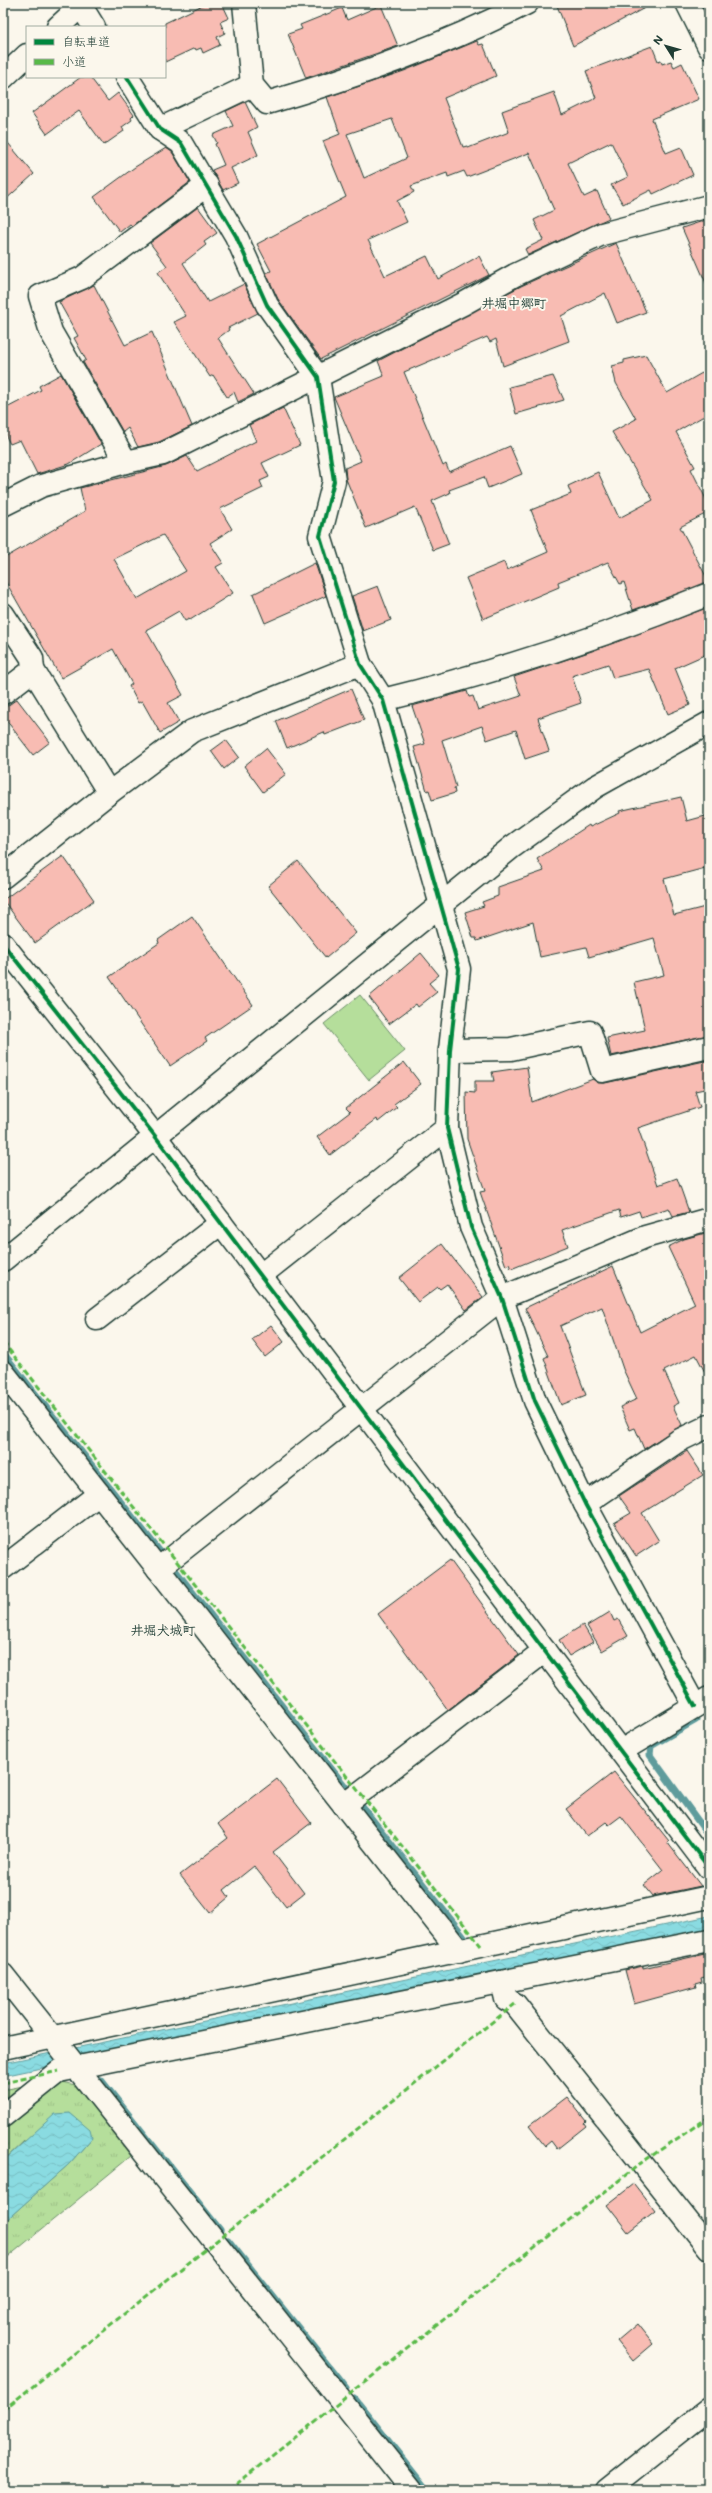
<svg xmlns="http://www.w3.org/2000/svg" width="712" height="2493" font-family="Mali,'Klee One',sans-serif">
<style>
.grass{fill:url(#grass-tufts);stroke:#6a8e68}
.forest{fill:url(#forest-firs);stroke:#6a8e68}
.garden{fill:#b5de9b;stroke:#6a8e68}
.water{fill:url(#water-waves);stroke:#5f9c9c}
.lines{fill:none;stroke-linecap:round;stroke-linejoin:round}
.stream{stroke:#5f9c9c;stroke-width:7}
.building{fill:#f8bcb3;stroke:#1f3d34;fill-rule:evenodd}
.minor-casing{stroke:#1f3d34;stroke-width:25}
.minor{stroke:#fbf7ec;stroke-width:22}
.quiet{stroke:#58b947;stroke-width:3;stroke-dasharray:6 3;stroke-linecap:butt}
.cycleway-casing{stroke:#fbf7ec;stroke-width:6}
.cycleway{stroke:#00873e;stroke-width:4}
.labels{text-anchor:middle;stroke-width:4;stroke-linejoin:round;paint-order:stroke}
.quarter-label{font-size:13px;font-weight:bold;fill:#1f3d34;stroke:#fbf7ec}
</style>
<defs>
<pattern id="grass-tufts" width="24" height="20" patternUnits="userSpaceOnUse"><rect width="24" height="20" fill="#b5de9b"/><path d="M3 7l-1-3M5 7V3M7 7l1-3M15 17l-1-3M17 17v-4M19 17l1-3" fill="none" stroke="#9bbf86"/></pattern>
<pattern id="forest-firs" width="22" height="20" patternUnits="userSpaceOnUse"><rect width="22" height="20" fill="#b5de9b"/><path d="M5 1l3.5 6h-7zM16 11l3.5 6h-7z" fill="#9bbf86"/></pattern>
<pattern id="water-waves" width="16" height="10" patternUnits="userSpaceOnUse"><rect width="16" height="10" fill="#8adbe1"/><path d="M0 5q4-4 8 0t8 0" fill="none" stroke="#77bdc2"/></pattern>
</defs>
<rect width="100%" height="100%" fill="#fbf7ec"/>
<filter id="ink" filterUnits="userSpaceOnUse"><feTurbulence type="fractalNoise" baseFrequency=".025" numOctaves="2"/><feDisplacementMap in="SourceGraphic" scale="8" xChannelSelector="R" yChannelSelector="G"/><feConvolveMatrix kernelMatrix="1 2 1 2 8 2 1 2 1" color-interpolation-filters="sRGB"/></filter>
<g filter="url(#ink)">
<path class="grass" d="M 59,2081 L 79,2086 L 131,2156 L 3,2261 L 3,2223 L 69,2164 L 92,2138 L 24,2141 L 3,2161 L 3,2126 Z"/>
<path class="forest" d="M 33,2084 L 3,2111 L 3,2090 Z"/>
<path class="garden" d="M 360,995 L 405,1051 L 369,1080 L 324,1024 Z"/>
<g class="water">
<path d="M 709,1916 L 709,1928 L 3,2076 L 3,2063 Z"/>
<path d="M 70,2113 L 90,2130 L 92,2138 L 69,2164 L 3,2223 L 3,2161 L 55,2114 Z"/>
</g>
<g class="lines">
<g class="stream">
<path d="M 3,1353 L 161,1553"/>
<path d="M 175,1570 L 348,1790"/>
<path d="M 696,1720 L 651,1746 L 650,1755 L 709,1836"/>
<path d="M 363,1808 L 466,1939"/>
<path d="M 101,2080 L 220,2230"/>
<path d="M 228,2240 L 346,2388"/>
<path d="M 355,2399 L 427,2490"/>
</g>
</g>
<g class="building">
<path d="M 207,3 L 222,3 L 229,18 L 220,22 L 225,33 L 217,37 L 220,45 L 203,53 L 201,48 L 196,50 L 195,48 L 165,62 L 165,23 Z"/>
<path d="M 556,3 L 654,3 L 573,46 Z"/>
<path d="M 381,5 L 398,46 L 306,78 L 288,34 L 302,29 L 300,25 L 342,8 L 347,20 Z"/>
<path d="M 477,41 L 479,45 L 483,44 L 496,76 L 444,98 L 463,147 L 467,146 L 468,148 L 509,132 L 502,111 L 554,92 L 562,115 L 596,98 L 586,71 L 652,46 L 658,61 L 661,60 L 662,64 L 671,61 L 674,67 L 682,63 L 699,99 L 652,119 L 666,153 L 681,147 L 693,175 L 653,194 L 651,190 L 623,204 L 611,185 L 628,177 L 611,142 L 568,163 L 584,197 L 597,191 L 609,218 L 528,255 L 525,249 L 543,240 L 534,220 L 554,210 L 529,153 L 467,177 L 464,171 L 448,177 L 447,173 L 411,186 L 414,192 L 397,201 L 407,222 L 368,240 L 385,276 L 427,256 L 438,279 L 479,256 L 489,275 L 321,359 L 278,299 L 266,273 L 271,271 L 257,244 L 346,197 L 323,141 L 340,134 L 327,97 L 404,71 ZM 392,119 L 407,158 L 364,178 L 347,134 Z"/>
<path d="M 81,77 L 90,77 L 108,101 L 118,93 L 134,115 L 131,118 L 132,120 L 122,127 L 124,131 L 104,145 L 79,111 L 47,134 L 32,113 Z"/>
<path d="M 245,102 L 257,127 L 248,132 L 258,155 L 231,168 L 238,183 L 223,190 L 212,170 L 224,165 L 215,144 L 217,143 L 213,135 L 233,126 L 226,111 Z"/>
<path d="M 3,137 L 34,174 L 3,202 Z"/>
<path d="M 166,148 L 172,152 L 190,182 L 132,226 L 130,224 L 120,232 L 94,197 L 135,167 Z"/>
<path d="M 198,207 L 217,233 L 204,242 L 206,245 L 183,263 L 208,302 L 244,284 L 258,313 L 228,328 L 229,330 L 218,338 L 254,394 L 238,402 L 234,392 L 227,397 L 213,375 L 210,377 L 174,322 L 186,316 L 160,276 L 158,272 L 167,266 L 150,243 Z"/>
<path d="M 709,219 L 709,290 L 682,228 Z"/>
<path d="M 616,243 L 646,312 L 617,323 L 605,293 L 561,316 L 569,341 L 503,366 L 496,339 L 490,342 L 487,337 L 404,372 L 443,466 L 446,464 L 449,472 L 510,446 L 522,474 L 488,488 L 484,477 L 449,490 L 450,493 L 432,501 L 449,544 L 433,550 L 415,507 L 366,528 L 346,479 L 345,468 L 361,461 L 334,397 L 384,376 L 378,361 L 521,286 Z"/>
<path d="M 94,285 L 125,345 L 152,332 L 192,426 L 159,442 L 138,447 L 128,428 L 123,432 L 83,362 L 86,360 L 74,338 L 78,336 L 59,302 Z"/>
<path d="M 646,355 L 667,393 L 709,369 L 709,413 L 676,432 L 695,467 L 691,469 L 709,505 L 709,512 L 680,527 L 709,582 L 633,610 L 624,582 L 620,584 L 608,562 L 558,582 L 559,587 L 483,619 L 466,578 L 504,562 L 507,570 L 548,552 L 531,510 L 571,494 L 568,486 L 598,472 L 619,518 L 653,500 L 612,432 L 636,419 L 616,383 L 612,366 L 624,363 L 624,360 Z"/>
<path d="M 61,374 L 101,444 L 69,464 L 37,474 L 20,440 L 10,444 L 3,430 L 3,410 L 41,390 L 39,386 Z"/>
<path d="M 553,376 L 564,400 L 516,414 L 509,387 Z"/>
<path d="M 283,408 L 300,445 L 262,463 L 269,477 L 260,481 L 263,488 L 220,509 L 232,529 L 210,543 L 223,563 L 216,567 L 233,593 L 190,620 L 189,619 L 185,621 L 179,611 L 146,630 L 183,695 L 168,703 L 179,722 L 160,733 L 142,701 L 138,703 L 129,686 L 132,684 L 113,649 L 61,678 L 3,577 L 3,559 L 85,511 L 80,488 L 166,466 L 187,456 L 197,471 L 256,441 L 249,425 ZM 163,535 L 186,571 L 137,599 L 114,559 Z"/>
<path d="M 315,563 L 326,596 L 265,623 L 253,594 Z"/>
<path d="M 378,586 L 391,620 L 363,631 L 352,596 Z"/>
<path d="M 709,607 L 709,653 L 675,668 L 690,705 L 668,714 L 649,669 L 613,678 L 608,664 L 572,676 L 581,703 L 538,718 L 549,751 L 525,759 L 516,730 L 487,740 L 482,726 L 442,740 L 456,787 L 454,788 L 455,793 L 432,800 L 429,790 L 427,791 L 414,747 L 425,744 L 412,706 L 467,691 L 469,697 L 473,696 L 478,710 L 521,696 L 514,677 L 592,651 Z"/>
<path d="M 351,689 L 364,720 L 325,735 L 324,732 L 287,748 L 276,721 Z"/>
<path d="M 17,699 L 50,742 L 33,755 L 3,716 L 3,709 Z"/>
<path d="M 226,740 L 239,757 L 224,769 L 211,751 Z"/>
<path d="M 266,748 L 286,774 L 263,792 L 244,766 Z"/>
<path d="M 681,797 L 687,821 L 709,815 L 709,867 L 664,879 L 674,915 L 709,906 L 709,1035 L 611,1056 L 607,1038 L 645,1030 L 634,982 L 664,975 L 654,938 L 589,957 L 586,947 L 540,957 L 533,922 L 477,941 L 476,938 L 473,938 L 465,912 L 484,906 L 482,902 L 498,896 L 498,887 L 544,871 L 537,859 L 589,825 L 590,827 L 620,813 L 619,811 Z"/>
<path d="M 63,856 L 94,900 L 35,943 L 3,900 Z"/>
<path d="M 298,861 L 356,933 L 326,958 L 268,886 Z"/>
<path d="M 192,916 L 253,1005 L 205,1038 L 207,1041 L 170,1066 L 109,977 L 159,943 L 158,940 Z"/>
<path d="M 421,953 L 439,975 L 429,983 L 437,992 L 418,1007 L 416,1004 L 389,1024 L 369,997 Z"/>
<path d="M 709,1060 L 709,1088 L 695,1091 L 700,1107 L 638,1128 L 658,1185 L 677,1178 L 689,1212 L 673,1216 L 669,1208 L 641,1217 L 639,1211 L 621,1217 L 619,1210 L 562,1230 L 568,1246 L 511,1269 L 509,1264 L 506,1266 L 480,1192 L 485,1191 L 467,1139 L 466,1092 L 475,1093 L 475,1081 L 494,1081 L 492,1072 L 527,1067 L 532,1102 L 593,1079 L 598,1083 L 605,1083 Z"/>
<path d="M 404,1062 L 421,1084 L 394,1104 L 397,1107 L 378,1122 L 377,1119 L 330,1155 L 317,1137 L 350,1112 L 346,1108 Z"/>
<path d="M 709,1232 L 709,1380 L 696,1355 L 664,1371 L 679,1403 L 673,1406 L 682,1425 L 644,1449 L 635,1428 L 630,1430 L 620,1407 L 637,1399 L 623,1369 L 602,1307 L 560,1326 L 586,1395 L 561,1405 L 544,1358 L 548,1356 L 525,1308 L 613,1266 L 640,1332 L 695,1304 L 668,1247 L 684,1239 Z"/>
<path d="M 442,1244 L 483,1297 L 466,1310 L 447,1284 L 440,1289 L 438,1287 L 418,1302 L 399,1278 Z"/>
<path d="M 271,1325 L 284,1342 L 265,1357 L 252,1340 Z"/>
<path d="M 687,1451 L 703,1475 L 642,1513 L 659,1541 L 636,1556 L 614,1523 L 631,1513 L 619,1496 Z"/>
<path d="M 450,1560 L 519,1655 L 448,1710 L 378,1614 Z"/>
<path d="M 610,1612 L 614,1621 L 618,1619 L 628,1636 L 602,1651 L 587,1626 Z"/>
<path d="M 583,1625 L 593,1642 L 569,1656 L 559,1640 Z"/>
<path d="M 614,1772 L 669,1841 L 667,1842 L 701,1886 L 653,1896 L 644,1885 L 663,1870 L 621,1816 L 609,1825 L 606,1822 L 587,1836 L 566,1809 Z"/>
<path d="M 277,1779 L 311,1823 L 273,1852 L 304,1893 L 286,1907 L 254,1866 L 224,1890 L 229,1897 L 210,1913 L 180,1875 L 228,1838 L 218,1824 Z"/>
<path d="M 709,1953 L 709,1976 L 701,1978 L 702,1982 L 695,1984 L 696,1987 L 634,2004 L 625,1970 L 643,1966 L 643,1968 Z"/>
<path d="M 567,2097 L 586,2121 L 584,2123 L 586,2126 L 557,2149 L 551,2141 L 545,2146 L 529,2126 Z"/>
<path d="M 634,2184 L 655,2211 L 628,2232 L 607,2205 Z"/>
<path d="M 637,2324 L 653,2344 L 633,2361 L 617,2341 Z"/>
</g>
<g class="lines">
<g class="minor-casing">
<g id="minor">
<path d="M 244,3 L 252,85 L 267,103 C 356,77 445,45 527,3"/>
<path d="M 687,3 L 709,47"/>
<path d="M 81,6 L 94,27"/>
<path d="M 58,27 L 84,3"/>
<path d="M 127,77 L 160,129 L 181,143 L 236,236 L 267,305 L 318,377 L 334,481 L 320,536 L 360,664 L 383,700 L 459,969 L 450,1050 L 447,1128 L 471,1227 L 502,1298 L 535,1401 L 585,1504 L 695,1706"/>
<path d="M 3,78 L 27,55"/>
<path d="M 160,129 L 252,85"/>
<path d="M 126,462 L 51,332 L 40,296 L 82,278 L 207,185"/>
<path d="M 3,505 L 41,486 L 126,462 L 163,454 L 463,304 L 515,275 L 602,234 L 709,206"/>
<path d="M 3,614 L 32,658 L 33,670"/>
<path d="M 3,693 L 33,670 L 109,793"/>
<path d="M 383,700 C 493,673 603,637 709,594"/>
<path d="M 3,877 L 109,793 L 192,731 L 360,664"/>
<path d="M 3,944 L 155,1136 L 709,1868"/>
<path d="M 450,1050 L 511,1049 L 590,1032 L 602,1071 L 709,1047"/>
<path d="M 3,1260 L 512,847 L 595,787 L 709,723"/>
<path d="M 261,1275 L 447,1128"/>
<path d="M 97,1319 L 221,1223"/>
<path d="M 3,1372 L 459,1951"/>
<path d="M 585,1504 L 678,1441 L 709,1426"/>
<path d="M 3,1568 L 99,1494"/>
<path d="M 158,1569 L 502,1298 L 645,1237 L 709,1219"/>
<path d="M 621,1751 L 709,1698"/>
<path d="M 344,1805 L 545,1651"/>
<path d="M 3,1975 L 412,2490"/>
<path d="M 502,1982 L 506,1999 L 515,2004 L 709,2248"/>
<path d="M 3,2048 L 709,1897"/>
<path d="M 3,2116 L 59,2071 L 709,1940"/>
<path d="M 607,2490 L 709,2409"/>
</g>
</g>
<use href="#minor" class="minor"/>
<g class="quiet">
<path d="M 3,1342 L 481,1946"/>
<path d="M 3,2083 L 59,2071"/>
<path d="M 3,2410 L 515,2004"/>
<path d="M 229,2490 L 641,2163 L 709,2117"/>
</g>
<g class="cycleway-casing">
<g id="cycleway">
<path d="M 127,77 L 160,129 L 181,143 L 236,236 L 267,305 L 318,377 L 334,481 L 320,536 L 360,664 L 383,700 L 459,969 L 450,1050 L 447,1128 L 471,1227 L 502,1298 L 535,1401 L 585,1504 L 695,1706"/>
<path d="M 3,944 L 155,1136 L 709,1868"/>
</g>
</g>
<use href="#cycleway" class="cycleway"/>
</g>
</g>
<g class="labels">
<g class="quarter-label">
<text x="514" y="308">井堀中郷町</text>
<text x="163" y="1635">井堀犬城町</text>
</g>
</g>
<rect width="712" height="2493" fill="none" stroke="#fbf7ec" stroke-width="16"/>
<rect x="8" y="8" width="696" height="2477" fill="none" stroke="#1f3d34" stroke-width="1.5" filter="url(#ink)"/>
<rect x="26" y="26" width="140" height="52" fill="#fbf7ec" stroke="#a3ada2"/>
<rect x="34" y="39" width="20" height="6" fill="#00873e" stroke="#a3ada2"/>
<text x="62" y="46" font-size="12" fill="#1f3d34">自転車道</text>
<rect x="34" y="59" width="20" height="6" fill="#58b947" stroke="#a3ada2"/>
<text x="62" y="66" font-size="12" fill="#1f3d34">小道</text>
<g transform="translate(666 46) rotate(307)" stroke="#fbf7ec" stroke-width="3" paint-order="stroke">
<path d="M0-3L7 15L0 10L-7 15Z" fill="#1f3d34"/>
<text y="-6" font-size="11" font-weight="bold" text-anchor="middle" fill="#1f3d34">N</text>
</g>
</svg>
